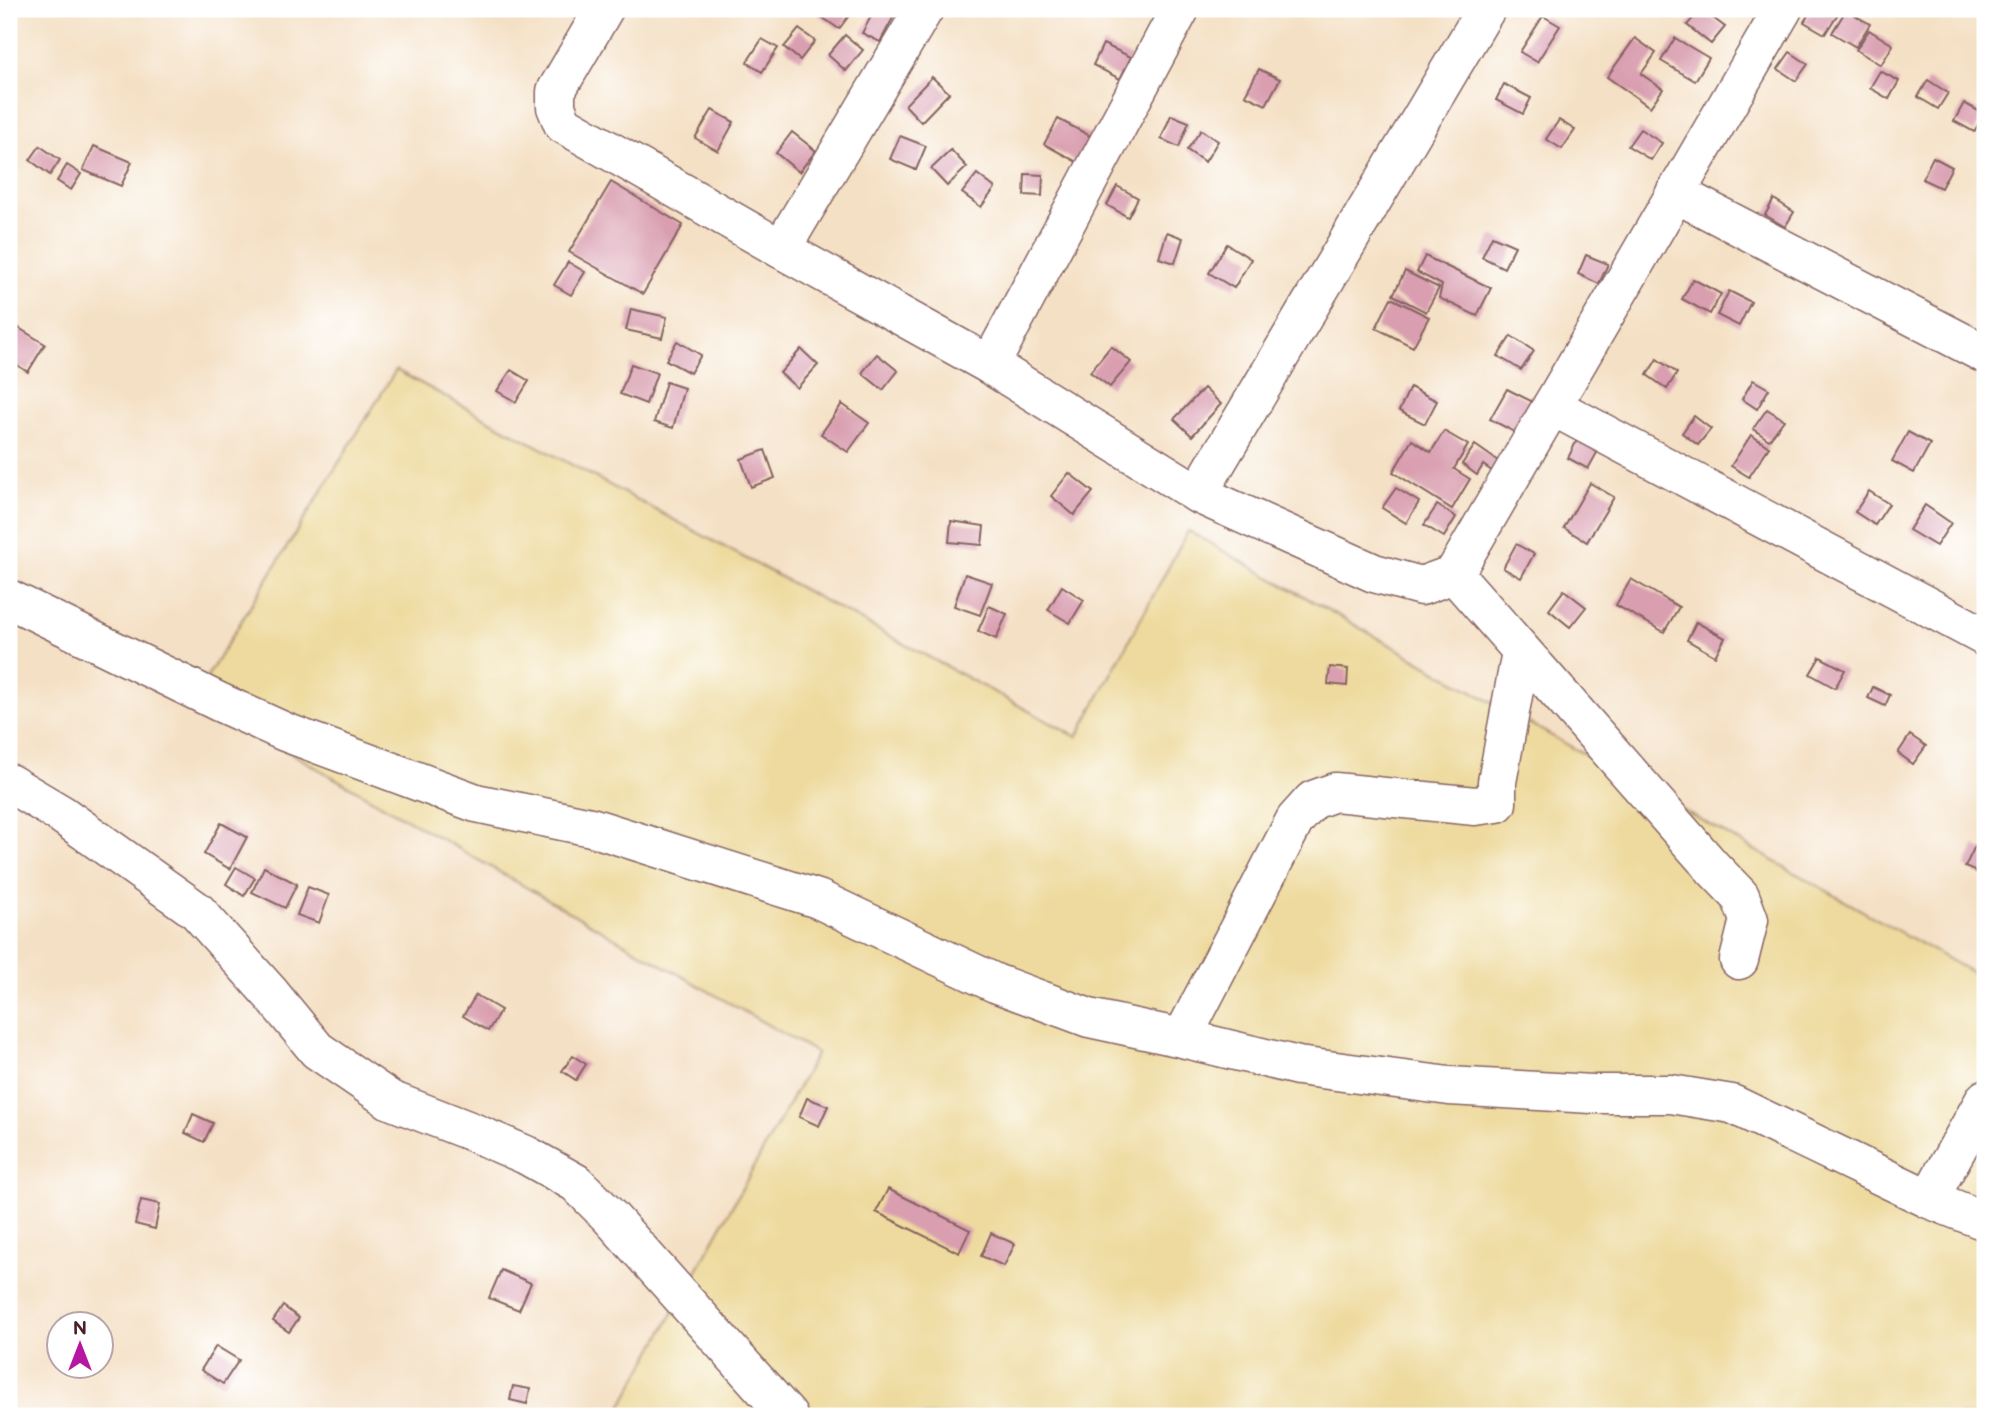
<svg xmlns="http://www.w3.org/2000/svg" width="1994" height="1425" font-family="'Balsamiq Sans',sans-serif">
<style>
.sand{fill:#eeda9e;stroke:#9c7c64;stroke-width:2}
.building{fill:#d99eb0}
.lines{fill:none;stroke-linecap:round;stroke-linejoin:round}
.minor-casing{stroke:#866361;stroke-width:41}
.minor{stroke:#fff;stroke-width:38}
</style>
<rect width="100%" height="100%" fill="#fff"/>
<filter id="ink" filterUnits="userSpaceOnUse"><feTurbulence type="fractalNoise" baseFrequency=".0143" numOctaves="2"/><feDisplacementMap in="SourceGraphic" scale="14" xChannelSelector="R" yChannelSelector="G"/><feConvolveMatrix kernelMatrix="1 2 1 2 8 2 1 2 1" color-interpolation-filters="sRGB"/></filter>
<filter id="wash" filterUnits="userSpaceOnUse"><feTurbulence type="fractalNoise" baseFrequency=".00686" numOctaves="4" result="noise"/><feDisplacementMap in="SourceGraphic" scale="28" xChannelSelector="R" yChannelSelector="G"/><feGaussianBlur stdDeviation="1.57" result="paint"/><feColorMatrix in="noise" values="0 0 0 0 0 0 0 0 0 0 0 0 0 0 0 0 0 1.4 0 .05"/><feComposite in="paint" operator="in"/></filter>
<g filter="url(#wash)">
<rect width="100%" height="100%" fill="#f4e0c4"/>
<path class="sand" d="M 396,370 L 1077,737 L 1188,531 L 1985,980 L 1985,1416 L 616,1416 L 817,1053 L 194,698 Z"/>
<g id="blocks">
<g class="building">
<path d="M 819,9 L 854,9 L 839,29 L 816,13 Z"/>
<path d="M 875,9 L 880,9 L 894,16 L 880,42 L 862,33 Z"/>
<path d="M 1701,9 L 1725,27 L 1711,44 L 1687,25 Z"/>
<path d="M 1812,9 L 1834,9 L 1839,12 L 1825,34 L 1804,22 Z"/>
<path d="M 1846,10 L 1870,24 L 1856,47 L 1832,33 Z"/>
<path d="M 1543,16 L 1560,26 L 1537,62 L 1520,52 Z"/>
<path d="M 799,29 L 815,41 L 800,60 L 784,47 Z"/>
<path d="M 1869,30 L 1893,45 L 1881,65 L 1856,50 Z"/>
<path d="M 845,35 L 863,50 L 846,71 L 828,55 Z"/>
<path d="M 1635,38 L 1656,53 L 1641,74 L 1663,89 L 1650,107 L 1607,77 Z"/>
<path d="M 1675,38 L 1709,58 L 1695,81 L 1661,61 Z"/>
<path d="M 762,39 L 778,48 L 762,72 L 747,62 Z"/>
<path d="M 1103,44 L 1131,57 L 1120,79 L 1093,65 Z"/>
<path d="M 1790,52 L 1808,64 L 1796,81 L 1778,69 Z"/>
<path d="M 1259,69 L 1280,79 L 1266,105 L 1245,95 Z"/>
<path d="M 1880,71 L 1899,81 L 1889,99 L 1870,88 Z"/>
<path d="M 932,77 L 949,93 L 921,122 L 905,105 Z"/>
<path d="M 1928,80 L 1948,93 L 1938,109 L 1918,97 Z"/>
<path d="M 1504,84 L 1531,98 L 1523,114 L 1496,100 Z"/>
<path d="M 1964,103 L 1984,114 L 1974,132 L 1954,121 Z"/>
<path d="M 712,110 L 734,122 L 718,151 L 695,138 Z"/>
<path d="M 1171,115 L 1189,122 L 1179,147 L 1161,139 Z"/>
<path d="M 1058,119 L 1096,139 L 1082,165 L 1044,144 Z"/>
<path d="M 1559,120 L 1575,130 L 1562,149 L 1546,139 Z"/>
<path d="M 1640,129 L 1662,143 L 1651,160 L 1628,146 Z"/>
<path d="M 1201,130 L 1218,141 L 1205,162 L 1187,150 Z"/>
<path d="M 792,132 L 816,151 L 799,172 L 776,153 Z"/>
<path d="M 900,136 L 926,146 L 916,170 L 890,159 Z"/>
<path d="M 40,146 L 60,160 L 50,175 L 30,160 Z"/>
<path d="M 94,146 L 132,162 L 121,186 L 83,170 Z"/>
<path d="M 951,150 L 967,167 L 947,186 L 931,169 Z"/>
<path d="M 1933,157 L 1952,167 L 1941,188 L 1922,179 Z"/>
<path d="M 67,165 L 81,174 L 71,190 L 57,181 Z"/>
<path d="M 977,174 L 995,188 L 981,207 L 962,193 Z"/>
<path d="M 1025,174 L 1043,175 L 1042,196 L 1024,195 Z"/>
<path d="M 611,182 L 683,225 L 643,294 L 569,252 Z"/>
<path d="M 1117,186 L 1138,198 L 1128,217 L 1107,205 Z"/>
<path d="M 1774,199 L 1794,212 L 1785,227 L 1765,215 Z"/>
<path d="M 1167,232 L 1183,238 L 1175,263 L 1159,258 Z"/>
<path d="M 1492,236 L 1515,246 L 1504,268 L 1482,257 Z"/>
<path d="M 1227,244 L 1251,259 L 1234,288 L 1209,273 Z"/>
<path d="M 1586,255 L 1608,264 L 1599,284 L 1578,274 Z"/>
<path d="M 1425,256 L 1491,288 L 1477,316 L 1439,298 L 1442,285 L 1417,272 Z"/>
<path d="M 568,262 L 585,272 L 571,295 L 554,285 Z"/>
<path d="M 1405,271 L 1439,288 L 1426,312 L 1393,295 Z"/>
<path d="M 1693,279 L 1721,294 L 1710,314 L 1682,299 Z"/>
<path d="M 1729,291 L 1751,302 L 1739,326 L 1717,315 Z"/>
<path d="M 1391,298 L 1429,317 L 1413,347 L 1376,328 Z"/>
<path d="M 631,309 L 667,317 L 662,338 L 626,330 Z"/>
<path d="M 9,322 L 45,344 L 28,372 L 9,360 Z"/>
<path d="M 1511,336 L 1534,351 L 1521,370 L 1498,356 Z"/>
<path d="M 677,341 L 701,355 L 690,373 L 666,360 Z"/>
<path d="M 1111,346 L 1131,362 L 1110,387 L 1090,372 Z"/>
<path d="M 801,349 L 818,365 L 797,388 L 780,373 Z"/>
<path d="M 877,354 L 898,371 L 883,390 L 862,373 Z"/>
<path d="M 1657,359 L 1677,373 L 1667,389 L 1647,375 Z"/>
<path d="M 631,364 L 657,373 L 646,404 L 620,394 Z"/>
<path d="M 511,370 L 529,381 L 516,402 L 497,391 Z"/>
<path d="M 1753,380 L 1769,389 L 1757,409 L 1742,399 Z"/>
<path d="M 666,382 L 684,388 L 673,428 L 654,422 Z"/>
<path d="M 1410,387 L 1437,401 L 1425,424 L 1399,411 Z"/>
<path d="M 1204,388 L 1221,404 L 1192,436 L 1174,419 Z"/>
<path d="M 1507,389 L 1533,402 L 1516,433 L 1490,419 Z"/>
<path d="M 842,404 L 869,423 L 848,452 L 821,434 Z"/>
<path d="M 1767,409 L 1784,420 L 1769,440 L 1753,429 Z"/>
<path d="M 1694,416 L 1711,429 L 1698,445 L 1682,433 Z"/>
<path d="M 1444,431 L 1468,445 L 1454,469 L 1470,479 L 1452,509 L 1393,472 L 1412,440 L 1431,452 Z"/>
<path d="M 1908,432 L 1930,444 L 1914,473 L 1892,461 Z"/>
<path d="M 1751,435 L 1769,447 L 1749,477 L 1731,466 Z"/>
<path d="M 1578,438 L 1599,449 L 1588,469 L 1568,458 Z"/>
<path d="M 1475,445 L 1498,461 L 1492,471 L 1483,465 L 1477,475 L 1462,464 Z"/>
<path d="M 765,450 L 775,478 L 751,487 L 741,459 Z"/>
<path d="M 1069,473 L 1093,492 L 1074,515 L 1051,496 Z"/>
<path d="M 1590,483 L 1614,497 L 1587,542 L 1564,528 Z"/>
<path d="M 1396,488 L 1419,502 L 1406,523 L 1382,508 Z"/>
<path d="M 1869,491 L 1889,504 L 1875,525 L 1855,512 Z"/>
<path d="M 1437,505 L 1456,517 L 1444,537 L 1424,525 Z"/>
<path d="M 1925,505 L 1951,523 L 1936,546 L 1909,530 Z"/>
<path d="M 951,521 L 984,526 L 982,545 L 949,542 Z"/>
<path d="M 1516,544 L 1534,554 L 1521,578 L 1503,568 Z"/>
<path d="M 965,574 L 992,583 L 980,615 L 954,606 Z"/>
<path d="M 1631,579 L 1679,607 L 1664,632 L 1616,605 Z"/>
<path d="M 1062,586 L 1084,600 L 1070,623 L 1048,610 Z"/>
<path d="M 1564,590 L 1586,607 L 1570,627 L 1549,610 Z"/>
<path d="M 989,606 L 1007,614 L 996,639 L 978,631 Z"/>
<path d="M 1696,622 L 1725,638 L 1715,656 L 1687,640 Z"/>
<path d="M 1820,657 L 1845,670 L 1835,688 L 1810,674 Z"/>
<path d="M 1330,667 L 1348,669 L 1347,686 L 1328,684 Z"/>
<path d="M 1873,687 L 1890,695 L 1885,706 L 1868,698 Z"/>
<path d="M 1910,735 L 1926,746 L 1913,764 L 1898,753 Z"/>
<path d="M 221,823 L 247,837 L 230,869 L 204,854 Z"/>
<path d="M 1975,846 L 1985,851 L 1985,876 L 1965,867 Z"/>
<path d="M 236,867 L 255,878 L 244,896 L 226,884 Z"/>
<path d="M 264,867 L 297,884 L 285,908 L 252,892 Z"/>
<path d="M 308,887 L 329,895 L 319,923 L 297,915 Z"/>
<path d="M 476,995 L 501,1010 L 488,1031 L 463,1016 Z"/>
<path d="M 573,1056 L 586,1064 L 576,1080 L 562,1071 Z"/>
<path d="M 807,1098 L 828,1106 L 819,1126 L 799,1117 Z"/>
<path d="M 193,1114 L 213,1123 L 204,1142 L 185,1133 Z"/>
<path d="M 888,1189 L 970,1230 L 959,1253 L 876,1212 Z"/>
<path d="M 141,1200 L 160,1204 L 155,1229 L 135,1224 Z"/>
<path d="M 991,1233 L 1015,1244 L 1004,1266 L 981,1256 Z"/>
<path d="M 501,1270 L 531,1283 L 519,1310 L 489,1298 Z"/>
<path d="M 283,1306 L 299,1318 L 289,1332 L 273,1321 Z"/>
<path d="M 216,1346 L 239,1360 L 223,1384 L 201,1370 Z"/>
<path d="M 513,1386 L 530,1389 L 527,1404 L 510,1400 Z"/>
</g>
</g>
</g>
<g filter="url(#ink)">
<use href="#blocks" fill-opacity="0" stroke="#866361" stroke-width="2"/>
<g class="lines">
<g class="minor-casing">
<g id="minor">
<path d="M 604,9 L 556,91 L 556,107 L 563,124 L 781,249 L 990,365 L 1198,494 L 1374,573 L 1421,586 L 1454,574 L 1783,9"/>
<path d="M 1675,193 L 1985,354"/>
<path d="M 781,249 L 924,9"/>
<path d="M 990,365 L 1180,9"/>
<path d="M 1552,406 L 1985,637"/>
<path d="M 1198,494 L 1486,9"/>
<path d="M 1454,574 L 1713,868 L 1740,896 L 1749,920 L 1739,960"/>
<path d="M 9,599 L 219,702 L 285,732 L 476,803 L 591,827 L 818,899 L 995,983 L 1089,1018 L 1182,1038 L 1298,1066 L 1449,1086 L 1592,1094 L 1671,1094 L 1732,1104 L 1929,1199 L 1985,1221"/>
<path d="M 9,783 L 61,814 L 197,911 L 271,994 L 317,1050 L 390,1100 L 470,1131 L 526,1155 L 576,1183 L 610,1217 L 788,1416"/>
<path d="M 1182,1038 L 1295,820 L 1313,800 L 1335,792 L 1475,806 L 1497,803 L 1497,782 L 1521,652"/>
<path d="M 1929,1199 L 1985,1099"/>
</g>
</g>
<use href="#minor" class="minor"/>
</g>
</g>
<rect width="1994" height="1425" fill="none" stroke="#fff" stroke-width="35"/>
<g transform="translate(80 1345)"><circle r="33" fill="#ffffff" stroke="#b7a5aa" stroke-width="2"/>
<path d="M0-5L12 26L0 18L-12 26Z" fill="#b5179e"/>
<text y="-10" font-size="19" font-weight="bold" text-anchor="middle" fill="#4a1f2b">N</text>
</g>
</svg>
